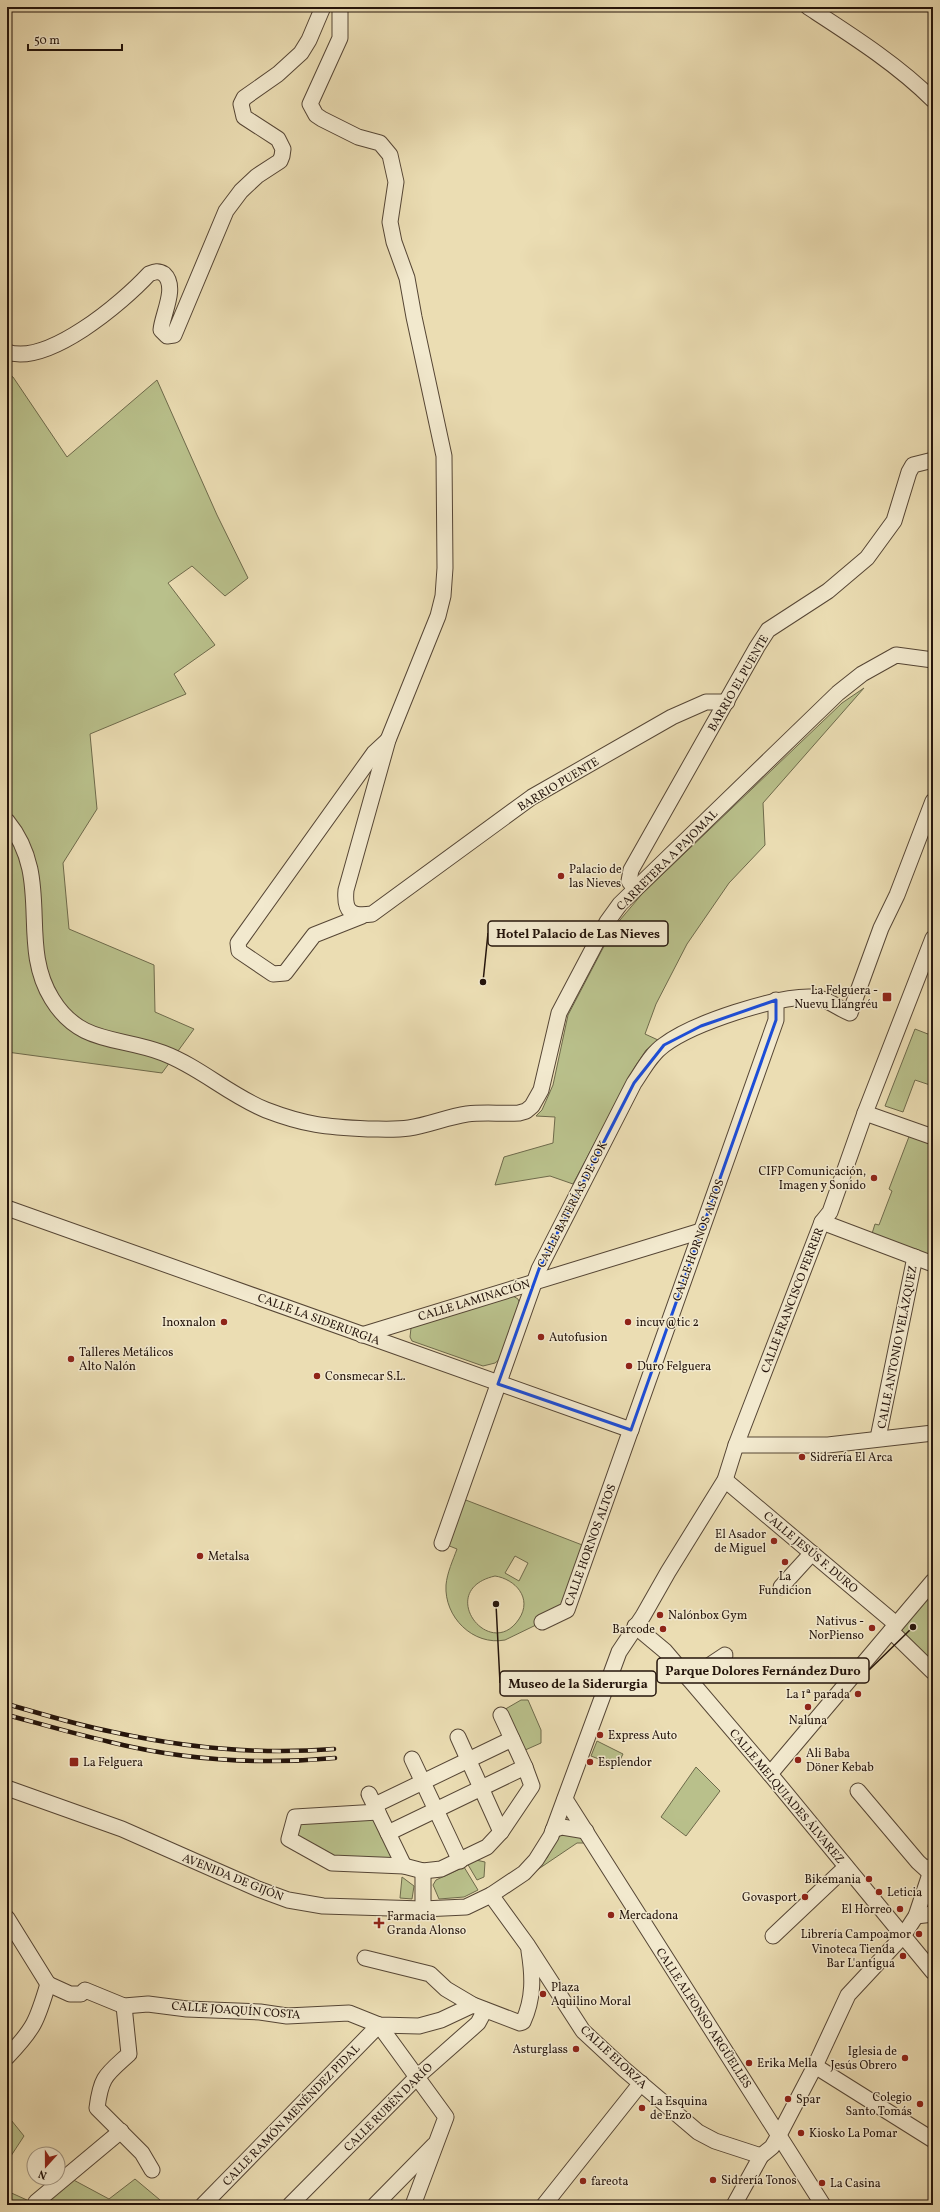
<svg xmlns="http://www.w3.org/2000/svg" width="940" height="2212" font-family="Vollkorn,serif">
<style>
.green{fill:#b9c08b;stroke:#6e6a4b;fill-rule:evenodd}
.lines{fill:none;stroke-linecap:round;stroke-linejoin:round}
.minor-casing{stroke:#564635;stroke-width:17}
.minor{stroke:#f2e9ce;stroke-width:15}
.rail-casing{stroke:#24140b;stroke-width:4.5}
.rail{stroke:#f2e9ce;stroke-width:3;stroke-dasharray:9;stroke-linecap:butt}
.marked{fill:none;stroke:#1d4ed8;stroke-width:3;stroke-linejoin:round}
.poi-dot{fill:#8f2418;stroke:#f2e9ce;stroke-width:1.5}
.labels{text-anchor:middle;stroke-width:3;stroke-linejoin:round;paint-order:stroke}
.street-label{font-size:12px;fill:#24140b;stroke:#f2e9ce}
.poi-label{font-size:12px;fill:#24140b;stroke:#f2e9ce;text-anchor:start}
.leader{fill:none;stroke:#24140b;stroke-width:1.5}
.callout-dot{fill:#24140b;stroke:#f2e9ce;stroke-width:1.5}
.callout{fill:#f2e9ce;stroke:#24140b;stroke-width:1.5}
.callout-label{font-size:13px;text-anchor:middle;font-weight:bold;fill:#24140b}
</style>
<rect width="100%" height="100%" fill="#ebddb3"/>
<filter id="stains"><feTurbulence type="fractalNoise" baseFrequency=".005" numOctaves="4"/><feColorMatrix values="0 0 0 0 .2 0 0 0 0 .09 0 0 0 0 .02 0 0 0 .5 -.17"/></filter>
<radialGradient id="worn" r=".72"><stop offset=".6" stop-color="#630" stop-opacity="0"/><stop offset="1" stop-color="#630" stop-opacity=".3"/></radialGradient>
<g class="green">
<path d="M 7,374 L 13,377 L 67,457 L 157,380 L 217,515 L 248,578 L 225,596 L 192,566 L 168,583 L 215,645 L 174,674 L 186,694 L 90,734 L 97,809 L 63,863 L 69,929 L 154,965 L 155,1012 L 194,1029 L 162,1073 L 7,1052 Z"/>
<path d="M 864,688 L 763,803 L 765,845 L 729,883 L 687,944 L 656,1004 L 645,1034 L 658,1040 L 646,1050 L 635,1067 L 573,1184 L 550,1176 L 495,1185 L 504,1157 L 553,1143 L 555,1117 L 536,1116 L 542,1110 L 553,1085 L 568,1015 L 614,927 L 642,894 L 842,703 Z"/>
<path d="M 915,1029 L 933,1036 L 933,1086 L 915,1080 L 903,1112 L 885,1106 Z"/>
<path d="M 910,1134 L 933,1142 L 933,1264 L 870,1240 L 875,1224 L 879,1225 L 892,1191 L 889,1189 Z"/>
<path d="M 513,1296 L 518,1299 L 520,1304 L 500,1359 L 495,1363 L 483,1366 L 412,1341 L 410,1337 L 411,1328 L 417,1325 Z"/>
<path d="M 458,1497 L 590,1548 L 567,1610 L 505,1640 C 473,1646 444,1617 446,1585 C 447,1573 453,1560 457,1549 L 442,1543 ZM 515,1556 L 528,1563 L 519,1581 L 505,1573 ZM 495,1576 C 515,1579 533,1598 519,1619 C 490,1663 434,1590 495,1576 Z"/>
<path d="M 933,1581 L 933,1672 L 891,1631 Z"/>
<path d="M 521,1700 L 528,1700 L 541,1730 L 541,1743 L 523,1751 L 502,1711 Z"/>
<path d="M 597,1741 L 623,1754 L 617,1766 L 591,1756 Z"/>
<path d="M 696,1767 L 720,1791 L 686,1836 L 661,1817 Z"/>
<path d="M 374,1817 L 392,1856 L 391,1861 L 333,1860 L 293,1838 L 299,1821 Z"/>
<path d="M 576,1833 L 585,1843 L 577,1843 L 534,1872 L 547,1858 L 559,1834 Z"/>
<path d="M 476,1860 L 485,1862 L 484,1877 L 477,1880 L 467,1863 Z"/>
<path d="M 464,1867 L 478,1890 L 464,1897 L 439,1899 L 433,1885 L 436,1880 Z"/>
<path d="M 402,1877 L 414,1886 L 412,1899 L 400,1898 Z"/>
<path d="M 7,2115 L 24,2136 L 7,2162 Z"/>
<path d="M 68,2177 L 109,2199 L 135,2179 L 166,2205 L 43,2205 Z"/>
<path d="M 7,2191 L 38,2205 L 7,2205 Z"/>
</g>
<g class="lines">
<g class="minor-casing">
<g id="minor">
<path d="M 340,7 L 340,38 L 310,104 L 316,115 L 322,119 L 358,137 L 380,143 L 390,155 L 396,182 L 390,222 L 394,242 L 407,278 L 414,317 L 444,456 L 445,568 L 443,596 L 438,616 L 388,740 L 346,890 C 344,912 351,917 372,914 L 532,797 L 672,717 L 706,702 L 727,702"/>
<path d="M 808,7 C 851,35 897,64 933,100"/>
<path d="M 7,352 C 48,366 122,303 149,274 C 154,272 158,270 164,274 C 178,287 162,315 161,330 L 167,336 L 174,335 L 226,211 L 241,191 L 257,176 L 280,161 L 282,156 L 283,149 L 278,139 L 244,117 L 241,104 L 244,98 L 278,74 L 301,53 L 309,40 L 323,7"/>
<path d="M 7,821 C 54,878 17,943 52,999 C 80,1045 118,1036 163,1053 C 200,1067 229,1095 266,1110 C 305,1125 326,1127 368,1129 C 381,1129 396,1130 409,1128 C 429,1125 447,1117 467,1114 C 484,1112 501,1114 519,1113 L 526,1111 L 532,1106 L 541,1090 L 559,1013 L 607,922 L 620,904 L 838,693 L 862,674 L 896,655 L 933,660"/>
<path d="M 635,889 L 629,881 L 631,870 L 757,647 L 768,630 L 828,591 L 867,558 L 894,521 L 909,472 L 913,465 L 933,460"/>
<path d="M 362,916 L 314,935 L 285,973 L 273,974 L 239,951 L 238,943 L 374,753 L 388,740"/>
<path d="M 865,1113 L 933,1137"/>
<path d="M 7,1208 L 631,1430"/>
<path d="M 822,1222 L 933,1264"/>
<path d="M 362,1335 L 701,1231"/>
<path d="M 878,1438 L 915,1257"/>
<path d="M 736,1445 L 828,1445 L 933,1433"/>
<path d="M 725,1480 L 896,1624"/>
<path d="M 442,1543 L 539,1269 L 634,1083 C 643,1070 651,1054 664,1045 C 693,1023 776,996 811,997 C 826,997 837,1008 850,1013 L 881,928 L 897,895 L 933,801"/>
<path d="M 781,1587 L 812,1553"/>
<path d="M 542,1622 L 567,1610 L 776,1020 L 776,1000"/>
<path d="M 635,1626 L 665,1651 L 770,1774 L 933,1972"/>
<path d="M 891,1631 L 933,1672"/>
<path d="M 689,1679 L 725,1655"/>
<path d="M 458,1737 L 501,1832"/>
<path d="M 412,1759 L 460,1861"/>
<path d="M 770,1774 L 933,1581"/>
<path d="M 7,1788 L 122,1829 L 258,1889 L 288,1900 L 323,1906 L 423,1909 L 466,1907 L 491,1895 L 524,1873 L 536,1860 L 551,1836 L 619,1652 L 643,1616 L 668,1572 L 725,1480 L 736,1445 L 822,1222 L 830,1212 L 865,1113 L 933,938"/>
<path d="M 858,1791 L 918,1862 L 929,1872"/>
<path d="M 369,1794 L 404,1866"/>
<path d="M 565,1799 L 823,2205"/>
<path d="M 375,1805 L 512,1739"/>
<path d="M 378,1812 L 295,1817 L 289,1839 L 332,1863 L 404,1866 L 423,1871 L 441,1869 L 487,1847 L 501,1832 L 532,1786 L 525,1767 L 501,1715"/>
<path d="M 553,1830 L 562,1827 L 586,1831"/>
<path d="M 388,1833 L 525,1767"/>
<path d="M 423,1871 L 423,1909"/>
<path d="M 491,1895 L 528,1946 L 583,2031 L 625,2070 L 698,2132 L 715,2141 L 761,2156"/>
<path d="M 916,1916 L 933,1914"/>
<path d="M 7,1918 L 48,1984"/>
<path d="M 773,1936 L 846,1867"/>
<path d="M 365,1958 L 430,1974 L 446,1989 L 473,2005 L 520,2023 L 523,2022 C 534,1998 533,1976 529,1951"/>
<path d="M 48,1984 L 70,1994 L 81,1994 L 85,1990 L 124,2006 L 148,2004 L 187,2009 L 260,2012 L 287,2016 L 349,2013 L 379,2025 L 419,2026 L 441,2020 L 473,2005"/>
<path d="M 124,2006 L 129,2054 C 106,2075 101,2076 97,2108 L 142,2153 L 152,2170"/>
<path d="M 379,2025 L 446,2117 L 413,2205"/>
<path d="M 7,2057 C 34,2029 37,2021 48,1984"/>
<path d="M 815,2066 L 933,2140"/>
<path d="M 36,2202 L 121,2131"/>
<path d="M 203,2205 L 379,2025"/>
<path d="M 290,2205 L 417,2077 L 478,2023 L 485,2010"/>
<path d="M 375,2205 L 434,2145"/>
<path d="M 544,2205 L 641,2083"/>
<path d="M 734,2205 L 761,2156 L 772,2147 L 779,2135 L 815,2066 L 848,1995 L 903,1936 L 916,1916 L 933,1865"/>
</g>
</g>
<use href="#minor" class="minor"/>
<g class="rail-casing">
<g id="rail">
<path d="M 7,1704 C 42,1714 77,1725 113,1732 C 186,1748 260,1755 334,1749"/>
<path d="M 7,1715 C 41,1724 75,1734 110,1742 C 183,1760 260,1765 335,1758"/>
</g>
</g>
<use href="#rail" class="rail"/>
</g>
<path class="marked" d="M 776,1000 L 776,1020 L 631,1430 L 498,1384 L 539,1269 L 634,1083 L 664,1045 L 701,1026 Z"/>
<g class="poi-dot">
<circle cx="561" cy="876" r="4"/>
<rect x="882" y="992" width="10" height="10" rx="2"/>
<circle cx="874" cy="1178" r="4"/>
<circle cx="224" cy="1322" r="4"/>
<circle cx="628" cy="1322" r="4"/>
<circle cx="541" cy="1337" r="4"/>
<circle cx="71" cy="1359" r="4"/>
<circle cx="629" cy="1366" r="4"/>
<circle cx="317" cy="1376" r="4"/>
<circle cx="802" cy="1457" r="4"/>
<circle cx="774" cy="1541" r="4"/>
<circle cx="200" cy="1556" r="4"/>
<circle cx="785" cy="1562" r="4"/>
<circle cx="660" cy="1615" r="4"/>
<circle cx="872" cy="1628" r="4"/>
<circle cx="663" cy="1629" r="4"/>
<circle cx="858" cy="1694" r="4"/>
<circle cx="808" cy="1707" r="4"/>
<circle cx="600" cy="1735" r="4"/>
<circle cx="798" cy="1760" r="4"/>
<rect x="69" y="1757" width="10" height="10" rx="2"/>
<circle cx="590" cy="1762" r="4"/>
<circle cx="869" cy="1879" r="4"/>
<circle cx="879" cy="1892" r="4"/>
<circle cx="805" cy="1897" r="4"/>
<circle cx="900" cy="1909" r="4"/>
<circle cx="611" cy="1915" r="4"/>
<path d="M377 1917h4v4h4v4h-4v4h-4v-4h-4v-4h4z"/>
<circle cx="919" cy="1934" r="4"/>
<circle cx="903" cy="1956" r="4"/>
<circle cx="543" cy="1994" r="4"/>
<circle cx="576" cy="2049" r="4"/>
<circle cx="905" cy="2058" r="4"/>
<circle cx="749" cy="2063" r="4"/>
<circle cx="788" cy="2099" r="4"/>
<circle cx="920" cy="2104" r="4"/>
<circle cx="642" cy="2108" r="4"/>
<circle cx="801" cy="2133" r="4"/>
<circle cx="713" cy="2180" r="4"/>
<circle cx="583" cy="2181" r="4"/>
<circle cx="822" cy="2183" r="4"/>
</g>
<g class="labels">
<g class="street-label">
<text transform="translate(738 683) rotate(-60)" y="4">BARRIO EL PUENTE</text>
<text transform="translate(558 784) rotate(-31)" y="4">BARRIO PUENTE</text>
<text transform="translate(667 860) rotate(-45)" y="4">CARRETERA A PAJOMAL</text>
<text transform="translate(572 1204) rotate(-63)" y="4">CALLE BATERÍAS DE COK</text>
<text transform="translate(698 1240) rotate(-70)" y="4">CALLE HORNOS ALTOS</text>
<text transform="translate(474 1300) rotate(-17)" y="4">CALLE LAMINACIÓN</text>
<text transform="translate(792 1300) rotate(-69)" y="4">CALLE FRANCISCO FERRER</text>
<text transform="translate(319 1319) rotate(20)" y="4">CALLE LA SIDERURGIA</text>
<text transform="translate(897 1347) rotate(-79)" y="4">CALLE ANTONIO VELÁZQUEZ</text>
<text transform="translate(590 1545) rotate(-70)" y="4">CALLE HORNOS ALTOS</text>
<text transform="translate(811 1552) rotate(40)" y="4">CALLE JESÚS F. DURO</text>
<text transform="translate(787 1796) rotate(50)" y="4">CALLE MELQUIADES ÁLVAREZ</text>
<text transform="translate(233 1877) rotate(22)" y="4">AVENIDA DE GIJÓN</text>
<text transform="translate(236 2010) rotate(4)" y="4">CALLE JOAQUÍN COSTA</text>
<text transform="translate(704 2018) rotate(57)" y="4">CALLE ALFONSO ARGÜELLES</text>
<text transform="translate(614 2057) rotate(43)" y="4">CALLE ELORZA</text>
<text transform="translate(388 2107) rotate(-45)" y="4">CALLE RUBÉN DARÍO</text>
<text transform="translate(291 2115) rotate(-46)" y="4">CALLE RAMÓN MENÉNDEZ PIDAL</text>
</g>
<g class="poi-label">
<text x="569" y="873">Palacio de<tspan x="569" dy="14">las Nieves</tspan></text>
<text x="878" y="994" text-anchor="end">La Felguera -<tspan x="878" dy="14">Nuevu Llangréu</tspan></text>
<text x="866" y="1175" text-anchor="end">CIFP Comunicación,<tspan x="866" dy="14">Imagen y Sonido</tspan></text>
<text x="216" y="1326" text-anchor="end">Inoxnalon</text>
<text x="636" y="1326">incuv@tic 2</text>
<text x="549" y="1341">Autofusion</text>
<text x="79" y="1356">Talleres Metálicos<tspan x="79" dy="14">Alto Nalón</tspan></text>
<text x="637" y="1370">Duro Felguera</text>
<text x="325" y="1380">Consmecar S.L.</text>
<text x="810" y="1461">Sidrería El Arca</text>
<text x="766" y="1538" text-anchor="end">El Asador<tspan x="766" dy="14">de Miguel</tspan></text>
<text x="208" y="1560">Metalsa</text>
<text x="785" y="1580" text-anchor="middle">La<tspan x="785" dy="14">Fundicion</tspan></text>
<text x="668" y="1619">Nalónbox Gym</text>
<text x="864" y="1625" text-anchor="end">Nativus -<tspan x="864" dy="14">NorPienso</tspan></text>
<text x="655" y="1633" text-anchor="end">Barcode</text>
<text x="850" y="1698" text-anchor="end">La 1ª parada</text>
<text x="808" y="1724" text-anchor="middle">Naluna</text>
<text x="608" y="1739">Express Auto</text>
<text x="806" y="1757">Ali Baba<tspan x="806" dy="14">Döner Kebab</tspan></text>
<text x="83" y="1766">La Felguera</text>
<text x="598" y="1766">Esplendor</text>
<text x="861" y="1883" text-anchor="end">Bikemania</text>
<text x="887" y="1896">Leticia</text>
<text x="797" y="1901" text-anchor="end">Govasport</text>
<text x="892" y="1913" text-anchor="end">El Horreo</text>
<text x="619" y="1919">Mercadona</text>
<text x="387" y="1920">Farmacia<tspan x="387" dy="14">Granda Alonso</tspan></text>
<text x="911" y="1938" text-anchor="end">Librería Campoamor</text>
<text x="895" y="1953" text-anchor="end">Vinoteca Tienda<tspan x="895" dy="14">Bar L'antigua</tspan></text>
<text x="551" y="1991">Plaza<tspan x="551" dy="14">Aquilino Moral</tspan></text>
<text x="568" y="2053" text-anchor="end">Asturglass</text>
<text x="897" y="2055" text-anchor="end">Iglesia de<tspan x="897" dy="14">Jesús Obrero</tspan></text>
<text x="757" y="2067">Erika Mella</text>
<text x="912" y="2101" text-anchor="end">Colegio<tspan x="912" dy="14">Santo Tomás</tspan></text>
<text x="796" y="2103">Spar</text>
<text x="650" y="2105">La Esquina<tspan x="650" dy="14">de Enzo</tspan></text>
<text x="809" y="2137">Kiosko La Pomar</text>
<text x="721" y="2184">Sidrería Tonos</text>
<text x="591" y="2185">fareota</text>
<text x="830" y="2187">La Casina</text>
</g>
</g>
<path class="leader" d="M483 982L488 933M913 1627L869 1670M496 1604L500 1683"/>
<g class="callout-dot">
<circle cx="483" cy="982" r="4"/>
<circle cx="913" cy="1627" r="4"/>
<circle cx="496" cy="1604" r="4"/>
</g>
<g class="callout">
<rect x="488" y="921" width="180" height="25" rx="4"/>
<rect x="657" y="1658" width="212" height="25" rx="4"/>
<rect x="500" y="1671" width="156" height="25" rx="4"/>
</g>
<g class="callout-label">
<text x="578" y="938">Hotel Palacio de Las Nieves</text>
<text x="763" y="1675">Parque Dolores Fernández Duro</text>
<text x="578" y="1688">Museo de la Siderurgia</text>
</g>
<rect width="940" height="2212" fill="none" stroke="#ebddb3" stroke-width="24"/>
<rect x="8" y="8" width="924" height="2196" fill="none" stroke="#24140b" stroke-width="2"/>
<rect x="12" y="12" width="916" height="2188" fill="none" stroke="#24140b"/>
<g transform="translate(46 2166) rotate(201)"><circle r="19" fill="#f2e9ce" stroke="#a09480"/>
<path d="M0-3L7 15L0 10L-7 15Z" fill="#8f2418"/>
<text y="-6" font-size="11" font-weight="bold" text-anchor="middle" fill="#24140b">N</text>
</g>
<path d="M28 44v6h94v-6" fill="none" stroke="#24140b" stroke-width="2"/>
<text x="34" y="44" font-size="12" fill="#24140b" stroke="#f2e9ce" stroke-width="3" paint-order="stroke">50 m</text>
<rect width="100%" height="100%" filter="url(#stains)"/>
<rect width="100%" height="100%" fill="url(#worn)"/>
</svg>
